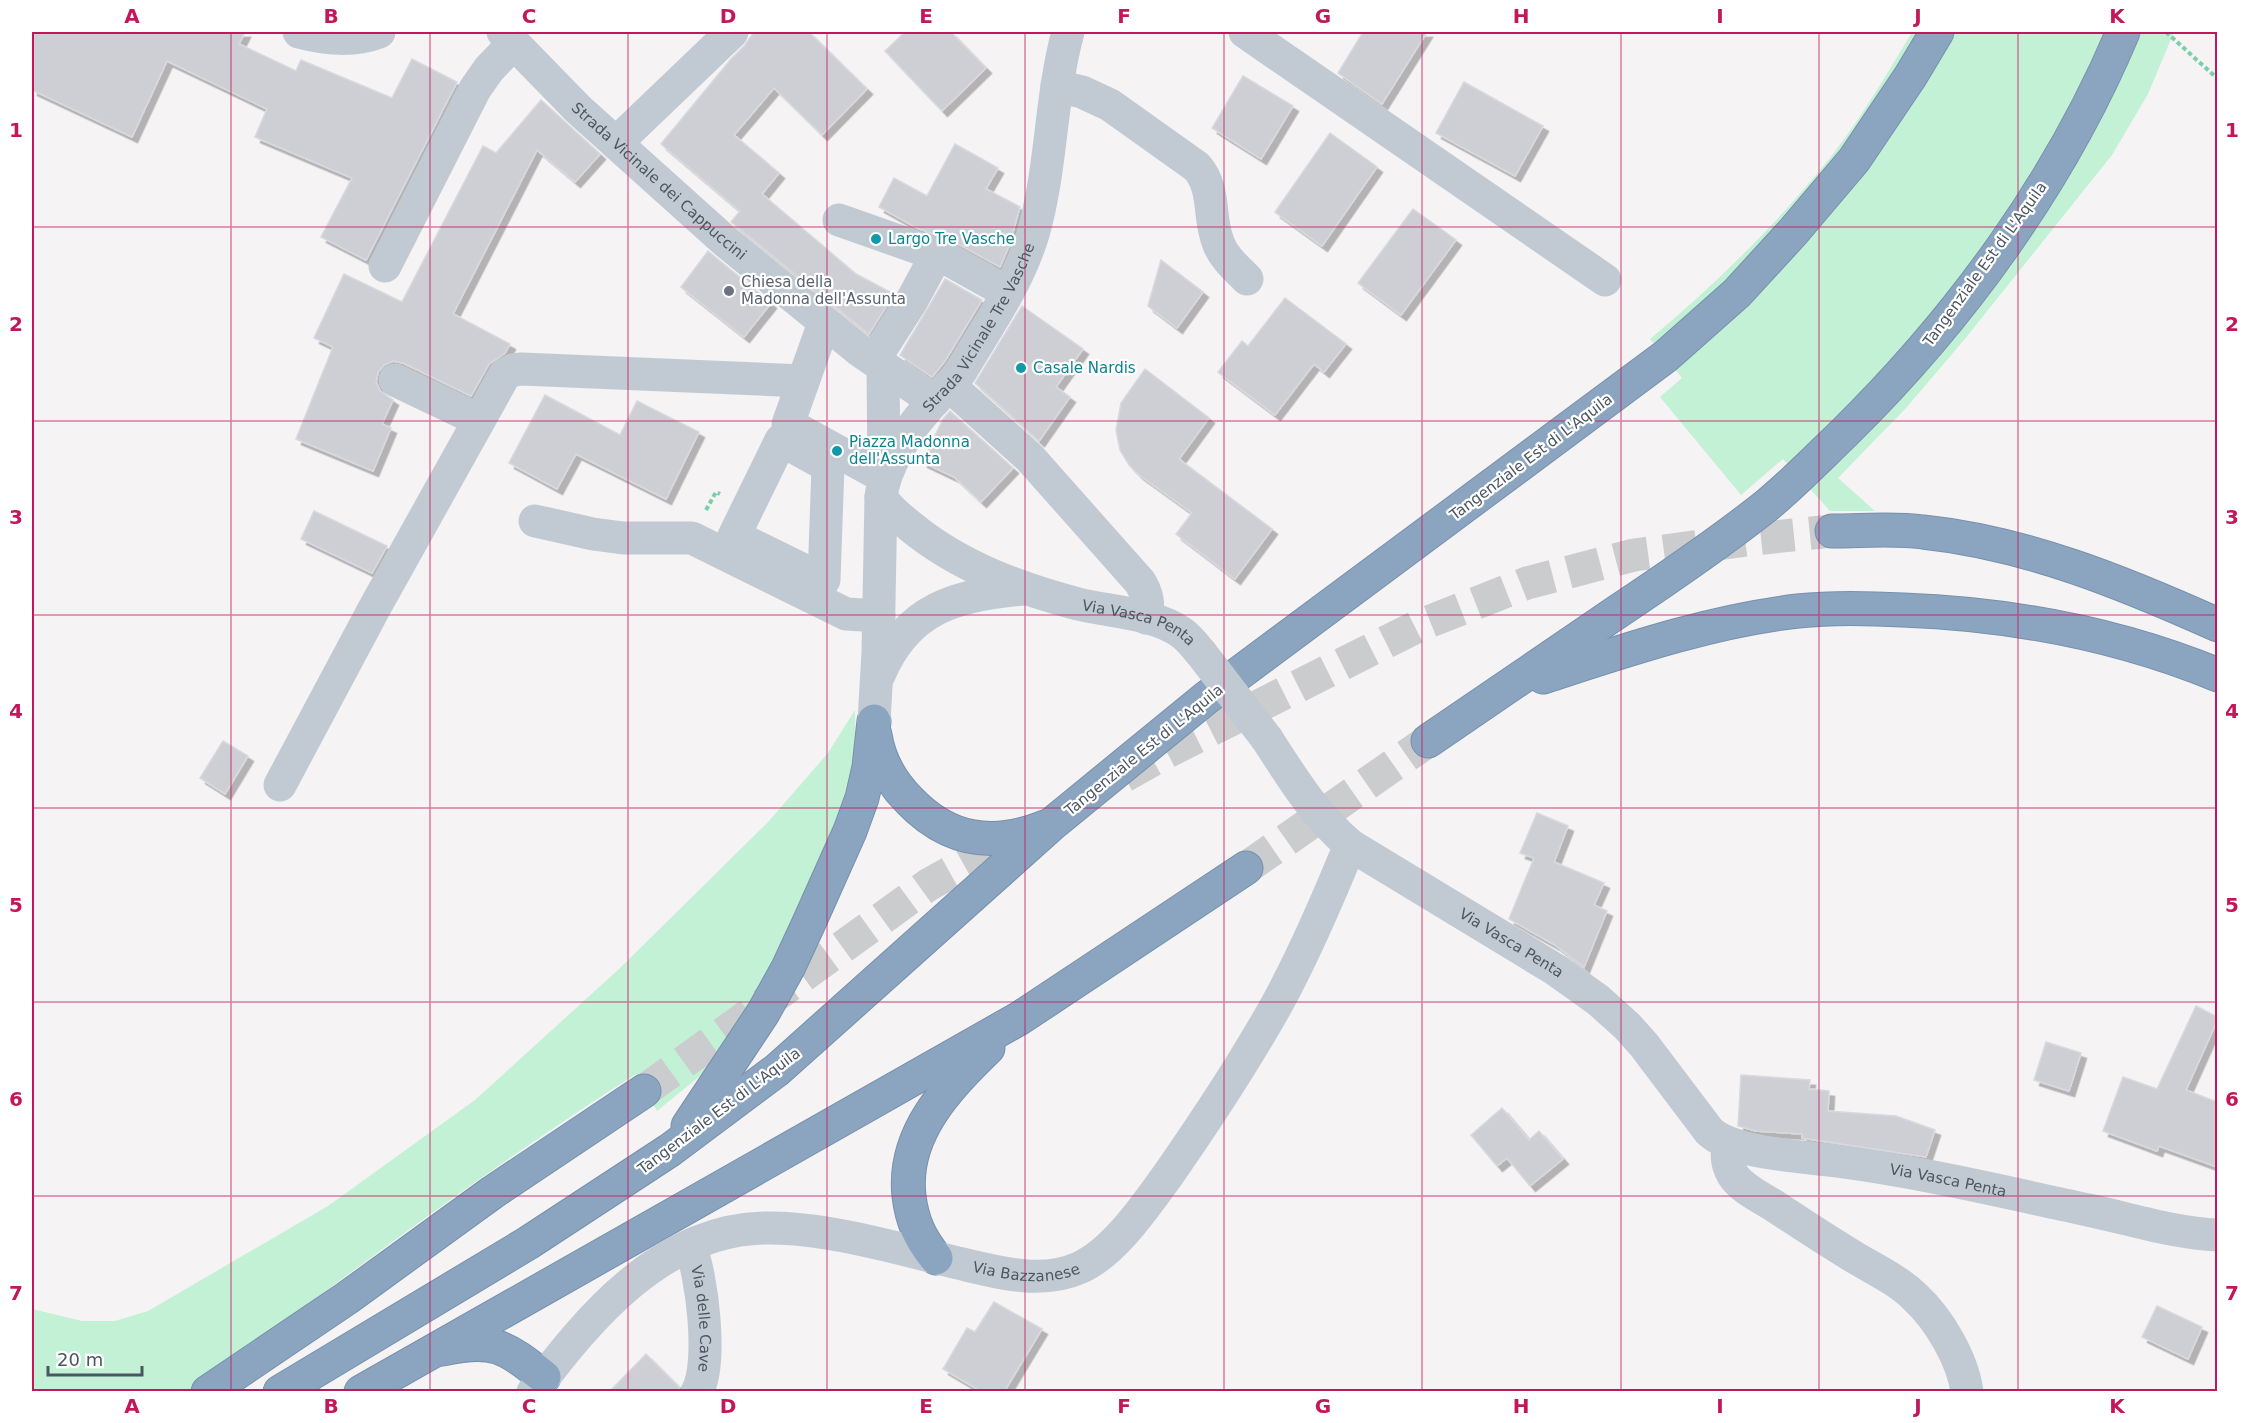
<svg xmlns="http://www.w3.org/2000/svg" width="2249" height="1423" font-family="'DejaVu Sans',sans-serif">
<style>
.green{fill:#c3f1d5}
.building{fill:#cdcfd5;stroke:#d7d9de;stroke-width:1.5;filter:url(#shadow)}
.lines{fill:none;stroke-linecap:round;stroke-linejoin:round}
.highway-tunnel{stroke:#caccce;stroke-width:33;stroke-dasharray:33 16;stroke-linecap:butt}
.highway-casing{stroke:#7690ad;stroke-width:35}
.path{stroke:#7ad0a6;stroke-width:4;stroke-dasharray:4.5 3;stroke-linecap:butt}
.minor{stroke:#c1cad2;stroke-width:33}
.highway{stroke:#8ba5c1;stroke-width:33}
.minor-bridge{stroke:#c1cad2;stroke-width:33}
.grid{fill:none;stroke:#c2185b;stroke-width:1.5;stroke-opacity:0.55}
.culture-dot{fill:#0f9aa8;stroke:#fff;stroke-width:2}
.worship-dot{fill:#6b7280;stroke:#fff;stroke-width:2}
.labels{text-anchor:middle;stroke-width:4.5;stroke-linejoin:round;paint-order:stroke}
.street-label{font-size:15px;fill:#4a5661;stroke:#fff}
.culture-label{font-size:15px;fill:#0d838f;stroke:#fff;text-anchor:start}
.worship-label{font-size:15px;fill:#5b616d;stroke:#fff;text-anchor:start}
.neatline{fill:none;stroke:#c2185b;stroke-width:2}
.grid-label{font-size:20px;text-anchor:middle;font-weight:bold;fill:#c2185b}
</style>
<defs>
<filter id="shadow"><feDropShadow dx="5.5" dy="5.5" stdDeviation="0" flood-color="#0004"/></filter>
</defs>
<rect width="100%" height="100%" fill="#f5f3f3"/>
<g class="green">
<path d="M 1912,32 L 2174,32 L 2148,94 L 2112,155 L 1964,340 L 1906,408 L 1838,478 L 1875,511 L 1830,511 L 1783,459 L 1741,495 L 1660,397 L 1682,378 L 1650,339 C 1717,283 1779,222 1833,154 C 1861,118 1889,71 1912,32 Z"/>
<path d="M 855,710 L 856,762 L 847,806 L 783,954 L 706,1071 L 657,1111 L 636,1074 C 494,1164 360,1265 226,1366 L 187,1391 L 32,1391 L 32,1309 L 82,1321 L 115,1321 L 148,1311 L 328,1206 L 475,1100 L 619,969 L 768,822 L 828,753 Z"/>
</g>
<g class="building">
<path d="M 32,32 L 245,32 L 239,44 L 296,71 L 301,60 L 392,98 L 412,59 L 457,82 L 366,260 L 321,237 L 352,178 L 255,137 L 267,109 L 167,61 L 132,137 L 32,90 Z"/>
<path d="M 754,32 L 809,32 L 867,89 L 822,135 L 774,88 L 734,135 L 779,173 L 762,194 L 856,274 L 894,294 L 869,334 L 731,222 L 740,211 L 661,144 L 731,59 L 745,45 Z"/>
<path d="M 905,32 L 951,32 L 986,68 L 942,111 L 885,51 Z"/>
<path d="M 1363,32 L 1427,32 L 1382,104 L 1338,73 Z"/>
<path d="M 1243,76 L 1293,106 L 1261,159 L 1212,128 Z"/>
<path d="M 1464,82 L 1543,126 L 1515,176 L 1436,133 Z"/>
<path d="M 541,100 L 600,154 L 575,182 L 537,150 L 453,314 L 510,344 L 505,353 L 489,364 L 471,396 L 403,363 L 393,361 L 384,365 L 378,372 L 376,382 L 380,391 L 393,400 L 382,424 L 391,428 L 373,471 L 296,439 L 333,347 L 314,338 L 344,274 L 402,302 L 483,146 L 496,153 Z"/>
<path d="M 1330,133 L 1377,167 L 1322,246 L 1275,212 Z"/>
<path d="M 955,144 L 998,168 L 986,189 L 1020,207 L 1009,246 L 1000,267 L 953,241 L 917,228 L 879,207 L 894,178 L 927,196 Z"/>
<path d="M 1413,209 L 1456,240 L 1401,315 L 1358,283 Z"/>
<path d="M 708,251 L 771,303 L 744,337 L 681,287 Z"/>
<path d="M 1161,260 L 1203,292 L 1177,328 L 1148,306 Z"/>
<path d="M 945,279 L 982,300 L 945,361 L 932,377 L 900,355 Z"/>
<path d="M 1285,298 L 1346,344 L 1324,372 L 1314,364 L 1275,415 L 1218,372 L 1242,341 L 1248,346 Z"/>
<path d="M 1022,306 L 1083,349 L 1056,387 L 1070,397 L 1039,441 L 975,383 Z"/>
<path d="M 1145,369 L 1209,418 L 1179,459 L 1272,529 L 1235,579 L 1176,534 L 1192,513 L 1138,474 L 1129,465 L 1120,450 L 1116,430 L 1121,403 Z"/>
<path d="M 545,395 L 620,435 L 637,401 L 699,432 L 666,499 L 576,454 L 557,489 L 509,463 Z"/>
<path d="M 950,411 L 1013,468 L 981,502 L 954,477 L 922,462 L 943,419 Z"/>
<path d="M 314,511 L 387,546 L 372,573 L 301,539 Z"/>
<path d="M 223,741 L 248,756 L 225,794 L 200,778 Z"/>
<path d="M 1537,813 L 1568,826 L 1554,862 L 1604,883 L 1594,905 L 1607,911 L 1584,967 L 1555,945 L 1509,919 L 1534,858 L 1520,853 Z"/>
<path d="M 2196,1006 L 2217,1017 L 2217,1021 L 2186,1090 L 2217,1102 L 2217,1167 L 2159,1146 L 2157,1151 L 2103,1131 L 2123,1077 L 2157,1089 Z"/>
<path d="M 2046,1042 L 2081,1053 L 2069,1091 L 2034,1080 Z"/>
<path d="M 1741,1075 L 1810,1080 L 1809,1089 L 1829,1091 L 1828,1111 L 1896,1116 L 1935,1130 L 1926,1157 L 1802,1138 L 1802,1134 L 1756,1131 L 1738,1126 Z"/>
<path d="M 1502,1108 L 1529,1140 L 1539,1131 L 1563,1159 L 1530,1186 L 1507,1158 L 1497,1166 L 1471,1135 Z"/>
<path d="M 994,1302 L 1042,1329 L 1004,1392 L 982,1392 L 943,1369 L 967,1328 L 975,1332 Z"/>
<path d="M 2157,1306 L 2202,1327 L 2188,1359 L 2142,1337 Z"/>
<path d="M 646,1354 L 679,1387 L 679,1392 L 609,1392 Z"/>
</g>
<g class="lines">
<g class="highway-tunnel">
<path d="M 1124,776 L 1167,752 L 1418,626 L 1527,583 L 1634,555 L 1754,539 L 1832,531"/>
<path d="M 1246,868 L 1428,741"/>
<path d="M 644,1091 L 928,885 L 1021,833"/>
</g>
<g class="highway-casing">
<g id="highway">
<path d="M 1832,531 C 1862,531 1893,528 1923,532 C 2027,543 2124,583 2218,625"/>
<path d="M 1543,677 C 1626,650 1711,621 1798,611 C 1833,607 1868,608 1903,610 C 2010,614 2118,634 2218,675"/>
<path d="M 875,735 C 879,760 891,782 909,800 C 948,841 993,848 1045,827"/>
<path d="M 1428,741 C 1492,698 1555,655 1617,612 C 1668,578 1718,544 1766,506 C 1793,484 1818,458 1844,433 C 1960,319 2060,182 2123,32"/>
<path d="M 688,1126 L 763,1013 L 788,968 L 808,925 L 850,831 L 862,798 L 869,767 L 874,721"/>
<path d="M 936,1258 C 920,1239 912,1221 909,1196 C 902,1134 947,1088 988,1048"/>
<path d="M 443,1349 C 494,1338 504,1346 544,1377"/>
<path d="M 208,1392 L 347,1298 L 493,1192 L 644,1091"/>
<path d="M 280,1392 L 528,1243 L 670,1150 L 777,1070 L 1052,824 L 1206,698 L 1666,356 L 1737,293 L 1793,232 L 1854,160 L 1910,77 L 1937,32"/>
<path d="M 361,1392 L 1020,1018 L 1246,868"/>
</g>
</g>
<g class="path">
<path d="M 2166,32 L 2218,79"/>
<path d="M 706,510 L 716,492 L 720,494"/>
</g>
<g class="minor">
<path d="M 299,32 C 326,39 353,42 379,32"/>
<path id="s1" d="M 503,32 L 578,109 L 726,242 L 859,350 L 934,401"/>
<path d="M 1245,32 L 1605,280"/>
<path d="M 1057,86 L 1082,92 L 1110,105 L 1197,167 C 1216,189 1208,217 1218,242 C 1223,257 1236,268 1247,279"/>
<path d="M 616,143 L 732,32"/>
<path d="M 839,220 L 944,257 L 1007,292"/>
<path d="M 385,266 L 475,89 L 489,69 L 514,43"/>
<path d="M 824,323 L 788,424 L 884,477 L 883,367"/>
<path d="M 874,360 L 911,302 L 937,254"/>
<path d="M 395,380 L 479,420"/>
<path d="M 950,386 L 1030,458 L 1140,582 C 1148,595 1149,604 1146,618"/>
<path d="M 781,440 L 828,466 L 824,580 L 734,536 Z"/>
<path id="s2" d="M 881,497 C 888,509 899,517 910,526 C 958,566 1018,588 1078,604 C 1111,612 1154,613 1182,633 C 1190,639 1195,646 1201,653"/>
<path d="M 535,521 L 593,534 L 623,538 L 692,538 L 846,614 L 879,616"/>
<path d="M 879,675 C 907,608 956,595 1023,589"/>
<path id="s3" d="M 874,721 L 878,653 L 881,497 C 884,469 907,431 926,410 C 937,396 951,386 961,371 C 987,327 1018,284 1033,234 C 1052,169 1050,98 1068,32"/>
<path id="s4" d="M 1267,739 C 1293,779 1314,814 1350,845 L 1556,970 L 1598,1000 L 1627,1026 L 1644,1045 L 1709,1131 C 1732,1154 1803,1156 1836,1161 C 1921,1172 2004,1192 2088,1210 C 2131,1219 2173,1233 2218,1235"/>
<path d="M 280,785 L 375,607 L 505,374 L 513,370 L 522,369 L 803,381"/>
<path d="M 1729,1144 C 1726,1154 1727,1165 1733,1175 C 1741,1188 1760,1197 1773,1205 C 1800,1223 1826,1240 1854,1257 C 1874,1269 1898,1280 1915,1297 C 1939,1319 1963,1360 1967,1392"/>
<path id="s5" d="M 690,1246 C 702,1275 713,1364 697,1392"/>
<path id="s6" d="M 533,1392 C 589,1317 662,1230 764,1228 C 822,1226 900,1249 958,1263 C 996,1272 1041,1285 1079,1268 C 1114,1253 1146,1205 1168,1175 C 1207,1119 1244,1063 1277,1004 C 1305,953 1328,899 1350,845"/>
</g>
<use href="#highway" class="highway"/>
<path class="minor-bridge" d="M 1201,653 L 1267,739"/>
</g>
<path class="grid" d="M 231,32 L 231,1392M 430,32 L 430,1392M 628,32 L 628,1392M 827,32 L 827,1392M 1025,32 L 1025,1392M 1224,32 L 1224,1392M 1422,32 L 1422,1392M 1621,32 L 1621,1392M 1819,32 L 1819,1392M 2018,32 L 2018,1392M 32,227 L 2218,227M 32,421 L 2218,421M 32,615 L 2218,615M 32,808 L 2218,808M 32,1002 L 2218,1002M 32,1196 L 2218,1196"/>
<g class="culture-dot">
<circle cx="876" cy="239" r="6"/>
<circle cx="1021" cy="368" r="6"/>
<circle cx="837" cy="451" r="6"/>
</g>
<circle class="worship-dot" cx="729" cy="291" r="6"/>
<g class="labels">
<g class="street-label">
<text dy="5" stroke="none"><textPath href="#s1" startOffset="216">Strada Vicinale dei Cappuccini</textPath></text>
<text transform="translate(1985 264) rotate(-54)" y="5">Tangenziale Est di L'Aquila</text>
<text dy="5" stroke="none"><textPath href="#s3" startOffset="422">Strada Vicinale Tre Vasche</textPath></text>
<text transform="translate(1531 457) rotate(-37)" y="5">Tangenziale Est di L'Aquila</text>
<text dy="5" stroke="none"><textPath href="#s2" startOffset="292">Via Vasca Penta</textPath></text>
<text transform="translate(1144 750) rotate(-39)" y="5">Tangenziale Est di L'Aquila</text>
<text dy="5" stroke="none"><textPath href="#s4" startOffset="324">Via Vasca Penta</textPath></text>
<text transform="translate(719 1111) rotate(-37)" y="5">Tangenziale Est di L'Aquila</text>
<text dy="5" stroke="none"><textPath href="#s4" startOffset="846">Via Vasca Penta</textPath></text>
<text dy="5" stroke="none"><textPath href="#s6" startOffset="561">Via Bazzanese</textPath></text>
<text dy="5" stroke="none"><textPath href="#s5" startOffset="74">Via delle Cave</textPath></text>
</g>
<g class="culture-label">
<text x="888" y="244">Largo Tre Vasche</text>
<text x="1033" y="373">Casale Nardis</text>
<text x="849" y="447">Piazza Madonna<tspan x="849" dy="17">dell'Assunta</tspan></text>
</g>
<g class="worship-label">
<text x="741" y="287">Chiesa della<tspan x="741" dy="17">Madonna dell'Assunta</tspan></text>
</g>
</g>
<rect width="2249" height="1423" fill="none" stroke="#ffffff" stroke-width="66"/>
<path d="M48 1366v9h94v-9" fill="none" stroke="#4a5661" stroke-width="3"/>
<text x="57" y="1366" font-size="18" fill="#4a5661" stroke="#ffffff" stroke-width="4.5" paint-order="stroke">20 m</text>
<rect x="33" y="33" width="2183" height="1357" class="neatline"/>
<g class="grid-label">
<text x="132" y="23">A</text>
<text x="331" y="23">B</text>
<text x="529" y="23">C</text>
<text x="728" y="23">D</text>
<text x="926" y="23">E</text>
<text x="1124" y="23">F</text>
<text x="1323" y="23">G</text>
<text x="1521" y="23">H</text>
<text x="1720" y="23">I</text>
<text x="1918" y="23">J</text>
<text x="2117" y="23">K</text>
<text x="16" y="137">1</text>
<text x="2232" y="137">1</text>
<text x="16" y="331">2</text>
<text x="2232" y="331">2</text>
<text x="16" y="524">3</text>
<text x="2232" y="524">3</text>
<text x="16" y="718">4</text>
<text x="2232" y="718">4</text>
<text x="16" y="912">5</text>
<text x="2232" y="912">5</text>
<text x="16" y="1106">6</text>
<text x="2232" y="1106">6</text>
<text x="16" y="1300">7</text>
<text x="2232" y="1300">7</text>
<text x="132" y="1413">A</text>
<text x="331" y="1413">B</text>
<text x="529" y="1413">C</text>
<text x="728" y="1413">D</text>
<text x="926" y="1413">E</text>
<text x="1124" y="1413">F</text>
<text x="1323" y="1413">G</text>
<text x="1521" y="1413">H</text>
<text x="1720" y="1413">I</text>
<text x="1918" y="1413">J</text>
<text x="2117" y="1413">K</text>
</g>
</svg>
